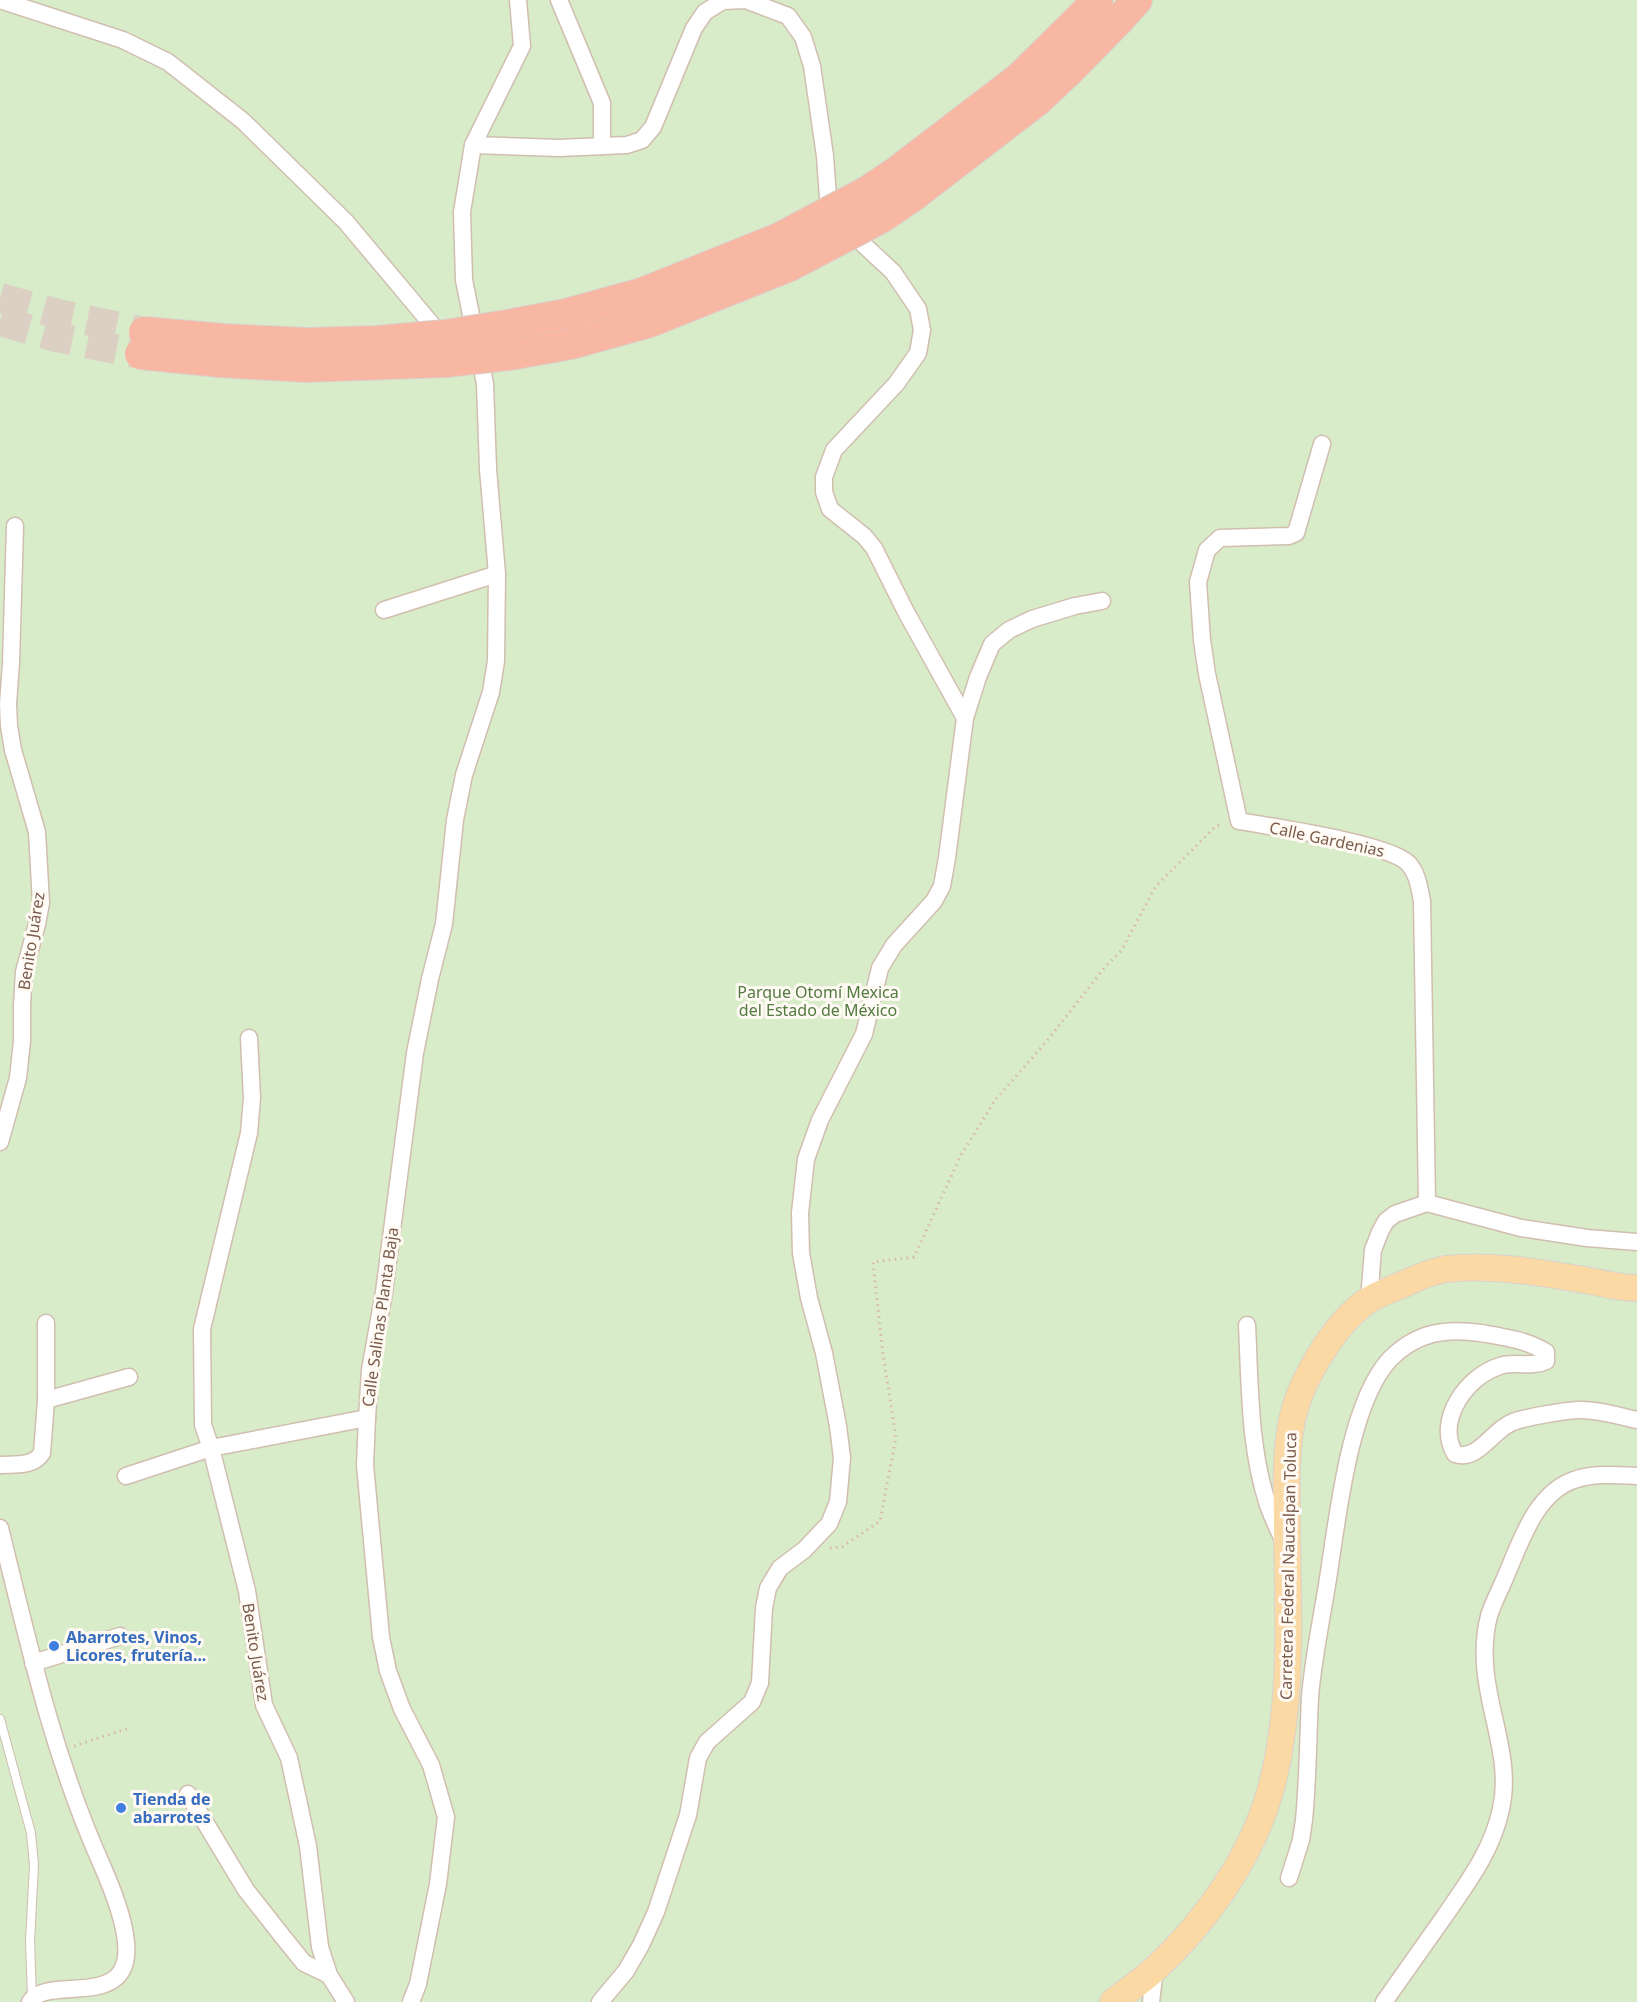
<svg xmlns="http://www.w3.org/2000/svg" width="1637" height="2002" font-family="'Noto Sans',sans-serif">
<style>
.green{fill:#d8ecc9}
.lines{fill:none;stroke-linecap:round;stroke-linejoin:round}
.highway-tunnel{stroke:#dcd0c4;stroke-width:30;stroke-dasharray:30 15;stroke-linecap:butt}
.lane-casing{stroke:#d1beb0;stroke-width:10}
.street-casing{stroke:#d1beb0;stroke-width:19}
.primary-casing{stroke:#dad1cd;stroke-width:28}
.highway-casing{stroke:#dad1cd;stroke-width:32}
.path{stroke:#d9b8a5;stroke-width:3;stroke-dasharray:1.5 4.5;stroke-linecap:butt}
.lane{stroke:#fff;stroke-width:8}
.street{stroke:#fff;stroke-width:16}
.primary{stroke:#fbd9a5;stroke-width:26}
.highway{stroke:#f7b7a3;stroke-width:30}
.highway-bridge-casing{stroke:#dad1cd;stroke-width:32;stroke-linecap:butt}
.highway-bridge{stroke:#f7b7a3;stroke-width:30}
.shop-dot{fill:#3f7fe0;stroke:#fffaf3;stroke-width:2}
.labels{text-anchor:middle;stroke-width:6;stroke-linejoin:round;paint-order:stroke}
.street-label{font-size:16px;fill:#7a5c4d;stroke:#fffaf3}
.park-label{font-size:16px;fill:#537a41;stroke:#fffaf3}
.shop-label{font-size:16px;font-weight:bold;fill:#366cbe;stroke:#fffaf3;text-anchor:start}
</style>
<rect width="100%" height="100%" fill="#fdf6ec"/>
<rect class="green" x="0" y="0" width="1637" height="2002"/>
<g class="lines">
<g class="highway-tunnel">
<path d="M 0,298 L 62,315 L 144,332"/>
<path d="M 0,321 L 56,337 L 140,354"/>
</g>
<g class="lane-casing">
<path id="lane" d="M 0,1719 L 31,1833 L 34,1865 L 30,1941 L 32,1998"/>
</g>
<g class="street-casing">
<g id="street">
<path d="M 0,0 L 123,40 L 168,62 L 243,121 L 346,222 L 444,339"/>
<path d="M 559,0 L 602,103 L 602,146"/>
<path d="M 473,145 L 559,148 L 627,145 L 642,140 L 653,127 L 694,28 L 705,12 L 723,1 L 746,0 L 788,16 L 803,37 L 812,66 L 825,156 L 828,198 L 836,219 L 893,272 L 918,309 L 922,330 L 918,353 L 896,384 L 834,450 L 824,477 L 824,492 L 830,509 L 864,536 L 874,548 L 906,612 L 965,718"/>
<path d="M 1322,444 L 1296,533 L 1289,536 L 1220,538 L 1207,550 L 1198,582 L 1202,640 L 1207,674 L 1239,821 C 1272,827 1387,843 1408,863 C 1418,874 1419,887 1422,901 L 1427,1203"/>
<path d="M 384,610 L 497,574"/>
<path d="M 249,1038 L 252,1098 L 249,1133 L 202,1329 L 203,1425 L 211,1448 L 247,1591 L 264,1705 L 289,1758 L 308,1846 L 320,1947 L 329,1975 L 346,2002"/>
<path d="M 0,1142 L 18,1078 L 22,1041 L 22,1005 L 24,972 L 37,924 L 41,903 L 37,832 L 13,750 L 9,726 L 8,704 L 11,663 L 15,526"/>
<path d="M 1369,1300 L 1373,1250 L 1380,1232 L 1386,1221 L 1395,1214 L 1427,1203 L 1521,1228 L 1587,1238 L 1637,1242"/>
<path d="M 1247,1325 C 1250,1385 1249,1448 1268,1505 C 1272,1517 1278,1528 1283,1540"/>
<path d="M 46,1400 L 129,1377"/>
<path d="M 0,1465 C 16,1464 33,1467 42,1453 L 46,1400 L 46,1323"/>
<path d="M 126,1476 L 211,1448 L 367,1418"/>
<path d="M 0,1528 C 28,1641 53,1756 101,1863 C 112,1888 135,1942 123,1968 C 108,2002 44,1978 30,2002"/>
<path d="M 33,1663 L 120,1636"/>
<path d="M 188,1794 L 246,1890 L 283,1937 L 304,1963 L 329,1975"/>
<path d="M 1289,1878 L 1301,1840 L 1304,1820 C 1308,1779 1308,1738 1310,1697 C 1313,1660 1321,1622 1327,1585 C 1337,1524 1348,1404 1390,1359 C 1417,1332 1445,1328 1481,1333 C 1504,1337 1527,1340 1546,1352 L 1546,1361 C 1532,1368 1515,1361 1500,1366 C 1467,1376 1435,1420 1455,1454 C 1478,1462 1493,1429 1513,1422 C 1525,1417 1564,1411 1577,1410 C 1595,1409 1619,1416 1637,1420"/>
<path d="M 411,2002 L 418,1984 L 438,1884 L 446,1817 L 431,1765 L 402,1709 L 388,1671 L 381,1637 L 365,1465 L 367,1418 L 370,1370 L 384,1292 L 415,1053 L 430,979 L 444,924 L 455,820 L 464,775 L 491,692 L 496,661 L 497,574 L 488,469 L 485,384 L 464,280 L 462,212 L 473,145 L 522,46 L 518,0"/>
<path d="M 600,2002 L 626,1971 L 641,1945 L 656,1912 L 688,1815 L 698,1758 L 707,1742 L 752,1702 L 760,1683 L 764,1608 L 768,1588 L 780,1568 L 804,1550 L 829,1524 L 838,1502 L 842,1458 L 838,1426 L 824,1353 L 809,1298 L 801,1253 L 800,1213 L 806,1159 L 820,1120 L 864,1034 L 880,968 L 894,945 L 934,901 L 942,886 L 947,858 L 965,718 L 978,677 L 992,644 L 1009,630 L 1032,619 L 1075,606 L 1102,601"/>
<path d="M 1151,2002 L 1155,1969"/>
<path d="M 1384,2002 C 1404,1974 1424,1945 1444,1917 C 1468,1882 1492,1851 1501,1809 C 1512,1760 1488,1713 1485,1665 C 1484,1649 1485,1631 1489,1616 C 1493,1603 1500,1590 1505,1578 C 1520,1544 1535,1493 1574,1480 C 1592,1473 1618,1475 1637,1476"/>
</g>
</g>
<g class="primary-casing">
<path id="primary" d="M 1113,2002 C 1127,1991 1142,1981 1155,1969 C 1205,1923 1251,1858 1270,1792 C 1294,1706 1288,1615 1287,1527 C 1287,1493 1285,1459 1291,1426 C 1297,1385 1334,1324 1367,1301 C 1379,1293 1393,1289 1406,1283 C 1419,1277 1433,1271 1446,1269 C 1489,1264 1537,1272 1579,1279 C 1598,1282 1617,1288 1637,1288"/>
</g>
<g class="highway-casing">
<path id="highway" d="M 1119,20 L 1137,0"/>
</g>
<g class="path">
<path d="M 830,1548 L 842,1547 L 880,1521 L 896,1437 L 883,1354 L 873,1262 L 914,1257 L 961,1155 L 996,1099 L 1046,1042 L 1105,967 L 1121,951 L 1156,886 L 1216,826 L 1223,825"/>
<path d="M 74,1746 L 129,1728"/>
</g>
<use href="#lane" class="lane"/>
<use href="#street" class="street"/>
<use href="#primary" class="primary"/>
<use href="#highway" class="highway"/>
<g class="highway-bridge-casing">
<g id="highway-bridge">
<path d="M 144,332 L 224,339 L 307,343 L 376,341 L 445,335 L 507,325 L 566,314 L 642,293 L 779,238 L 866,192 L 896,172 L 1019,78 L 1098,0"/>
<path d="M 140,354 L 220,362 L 305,367 L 446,362 L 510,355 L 571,344 L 650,322 L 790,266 L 881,218 L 912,197 L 1037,101 L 1071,69 L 1119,20"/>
</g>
</g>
<use href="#highway-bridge" class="highway-bridge"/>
</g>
<g class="shop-dot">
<circle cx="54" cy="1646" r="6"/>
<circle cx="121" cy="1808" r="6"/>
</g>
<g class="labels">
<g class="street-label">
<text transform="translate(1327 839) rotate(12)" y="6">Calle Gardenias</text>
<text transform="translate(31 941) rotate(-81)" y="6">Benito Juárez</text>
<text transform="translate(380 1317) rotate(-82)" y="6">Calle Salinas Planta Baja</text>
<text transform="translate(1288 1566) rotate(-89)" y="6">Carretera Federal Naucalpan Toluca</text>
<text transform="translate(256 1652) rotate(81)" y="6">Benito Juárez</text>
</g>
<g class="park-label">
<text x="818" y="998">Parque Otomí Mexica<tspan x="818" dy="18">del Estado de México</tspan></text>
</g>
<g class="shop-label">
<text x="66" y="1643">Abarrotes, Vinos,<tspan x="66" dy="18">Licores, frutería...</tspan></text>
<text x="133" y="1805">Tienda de<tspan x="133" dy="18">abarrotes</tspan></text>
</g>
</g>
</svg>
